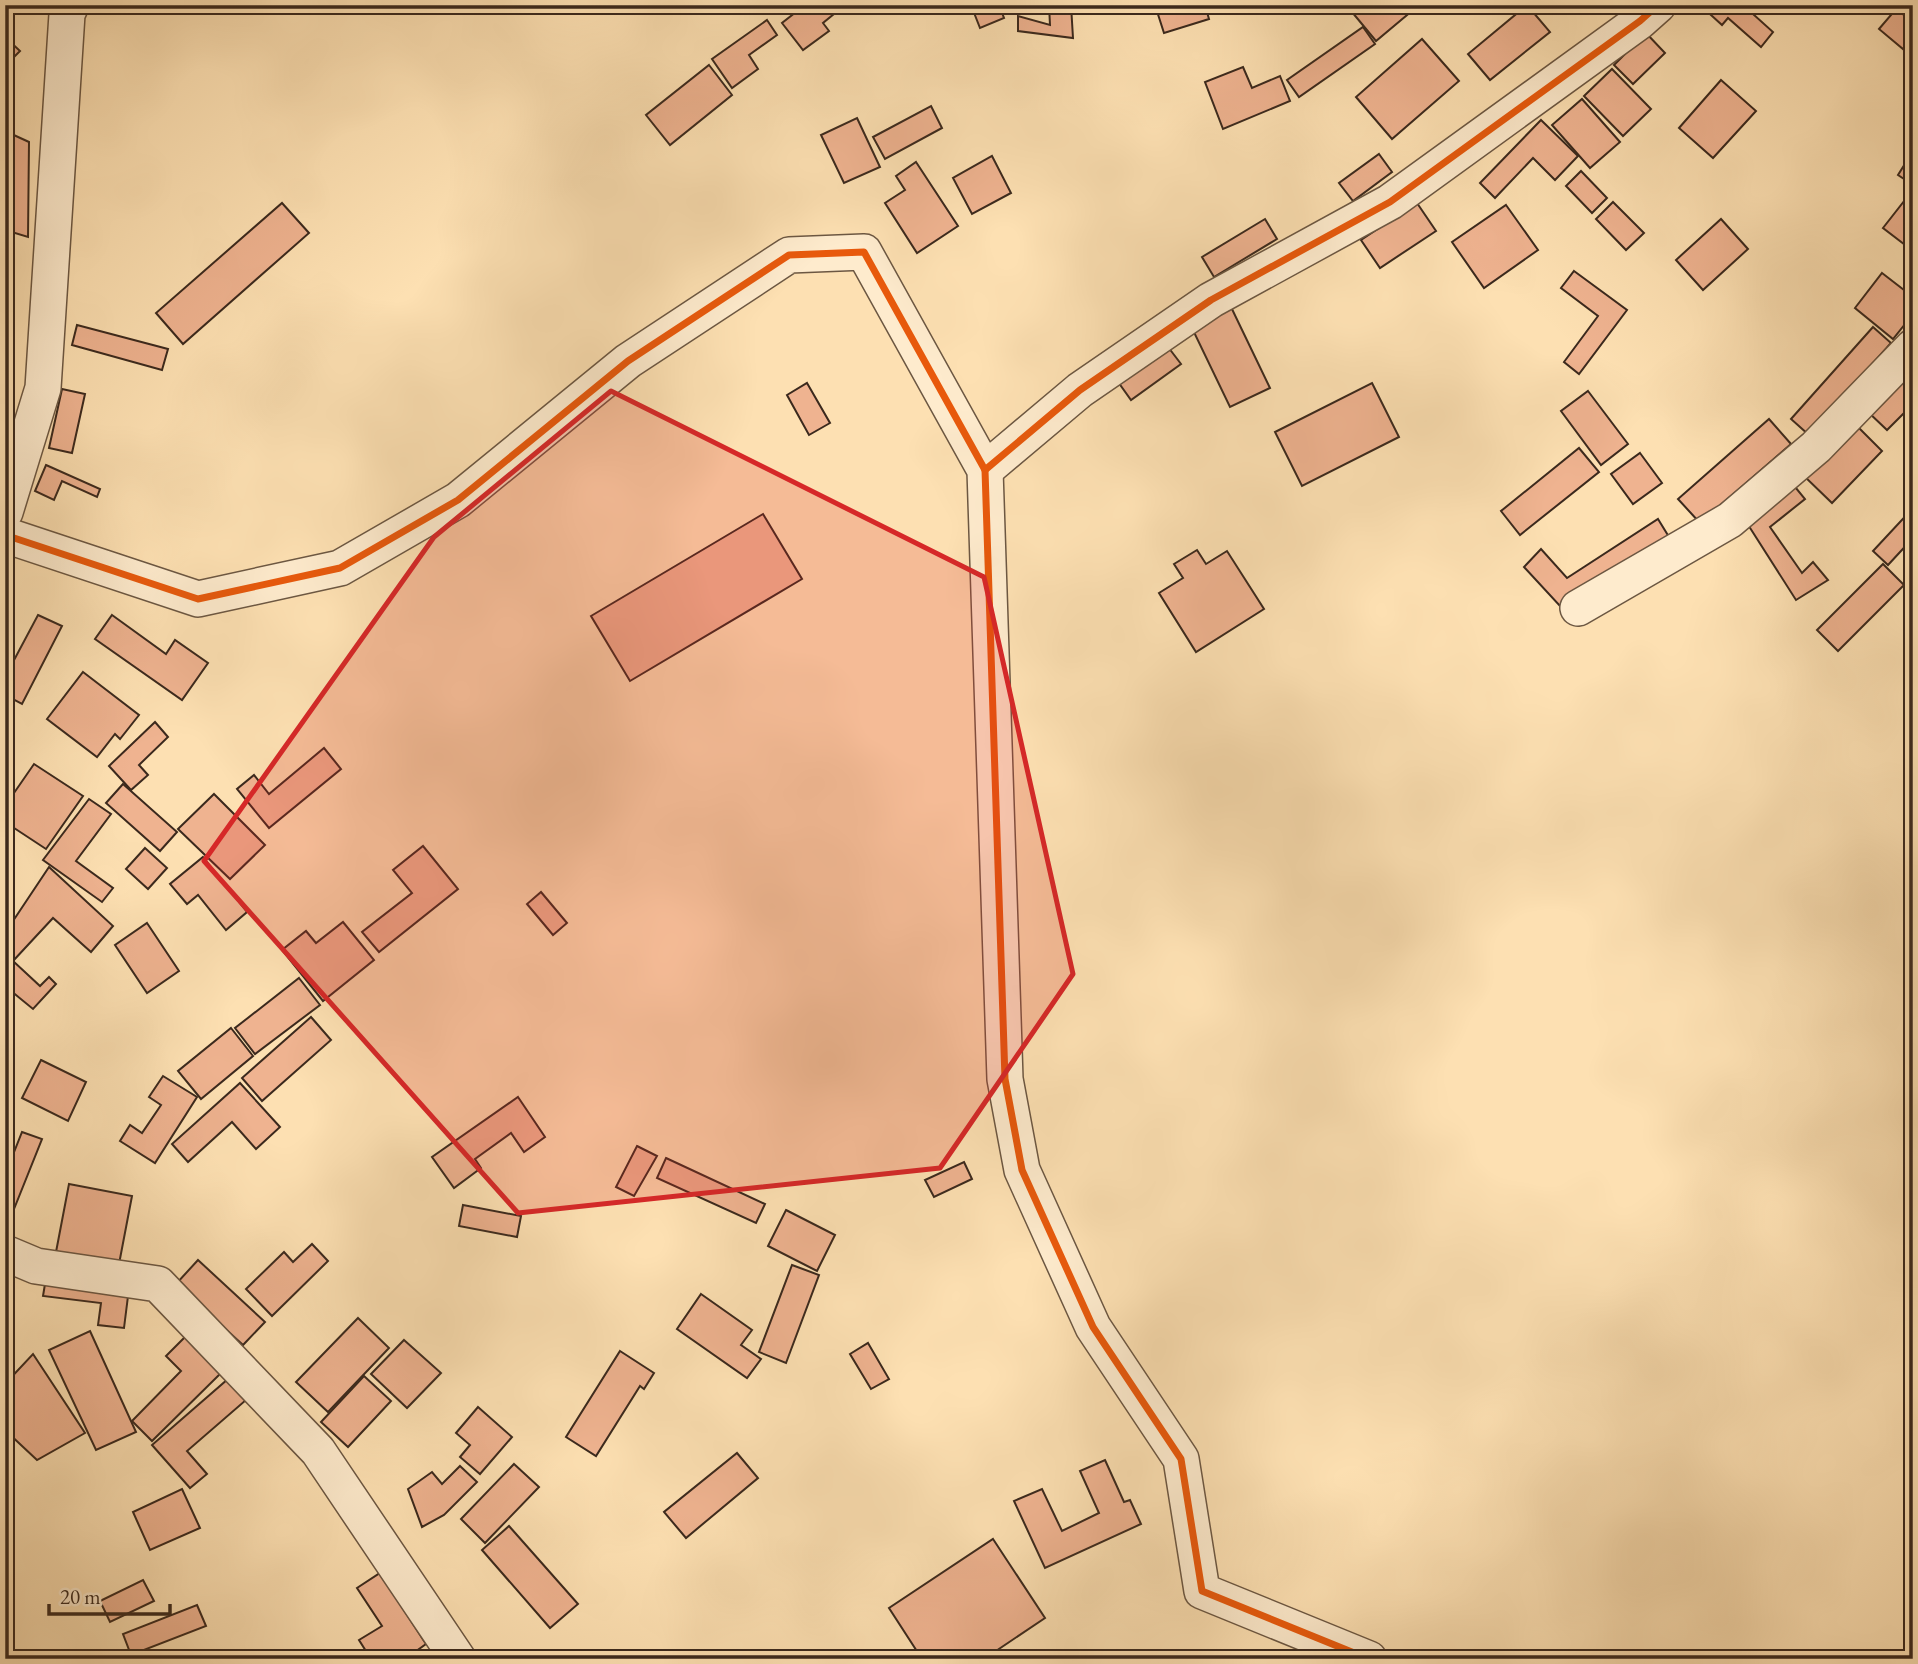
<svg xmlns="http://www.w3.org/2000/svg" width="1918" height="1664" font-family="'EB Garamond',serif">
<style>
.building{fill:#efb390;stroke:#3b291d;stroke-width:2}
.lines{fill:none;stroke-linecap:round;stroke-linejoin:round}
.street-casing{stroke:#6c5742;stroke-width:38}
.street{stroke:#feebcd;stroke-width:35}
.cycleway-casing{stroke:#feebcd;stroke-width:11}
.cycleway{stroke:#e8590c;stroke-width:7}
.marked{fill:#d62828;fill-opacity:0.2;stroke:#d62828;stroke-width:5;stroke-linejoin:round}
</style>
<rect width="100%" height="100%" fill="#fde0b2"/>
<filter id="stains"><feTurbulence type="fractalNoise" baseFrequency=".00286" numOctaves="4"/><feColorMatrix values="0 0 0 0 .2 0 0 0 0 .09 0 0 0 0 .02 0 0 0 .5 -.17"/></filter>
<radialGradient id="worn" r=".72"><stop offset=".6" stop-color="#630" stop-opacity="0"/><stop offset="1" stop-color="#630" stop-opacity=".3"/></radialGradient>
<g class="building">
<path d="M 805,5 L 845,5 L 823,23 L 829,31 L 803,50 L 782,23 Z"/>
<path d="M 971,5 L 999,5 L 1004,18 L 980,28 Z"/>
<path d="M 1049,5 L 1071,5 L 1073,38 L 1018,31 L 1018,16 L 1050,25 Z"/>
<path d="M 1155,5 L 1205,5 L 1209,19 L 1164,33 Z"/>
<path d="M 1360,5 L 1419,5 L 1376,41 L 1352,12 Z"/>
<path d="M 1527,5 L 1550,32 L 1490,80 L 1468,54 Z"/>
<path d="M 1700,5 L 1743,5 L 1773,32 L 1761,47 L 1728,18 L 1722,25 Z"/>
<path d="M 1896,9 L 1913,22 L 1913,37 L 1903,49 L 1879,29 Z"/>
<path d="M 767,20 L 777,35 L 749,55 L 758,69 L 732,88 L 712,59 Z"/>
<path d="M 1363,27 L 1375,44 L 1299,97 L 1287,80 Z"/>
<path d="M 1646,33 L 1665,53 L 1633,84 L 1614,65 Z"/>
<path d="M 5,37 L 20,51 L 5,66 Z"/>
<path d="M 1422,39 L 1459,81 L 1392,139 L 1356,97 Z"/>
<path d="M 709,65 L 732,95 L 670,145 L 646,115 Z"/>
<path d="M 1243,67 L 1252,88 L 1280,76 L 1290,101 L 1223,129 L 1205,82 Z"/>
<path d="M 1612,69 L 1651,109 L 1623,136 L 1584,96 Z"/>
<path d="M 1721,80 L 1756,111 L 1713,158 L 1679,128 Z"/>
<path d="M 1582,99 L 1620,142 L 1590,168 L 1552,125 Z"/>
<path d="M 931,106 L 942,128 L 885,159 L 873,137 Z"/>
<path d="M 857,118 L 880,167 L 844,183 L 821,135 Z"/>
<path d="M 1541,120 L 1578,156 L 1555,180 L 1533,158 L 1495,198 L 1480,183 Z"/>
<path d="M 5,131 L 29,142 L 28,237 L 5,230 Z"/>
<path d="M 1913,151 L 1913,185 L 1898,175 Z"/>
<path d="M 1379,154 L 1392,172 L 1353,201 L 1339,183 Z"/>
<path d="M 992,156 L 1011,193 L 972,214 L 953,178 Z"/>
<path d="M 916,162 L 958,226 L 917,253 L 885,203 L 905,190 L 896,176 Z"/>
<path d="M 1581,171 L 1607,198 L 1592,213 L 1566,186 Z"/>
<path d="M 1912,191 L 1913,191 L 1913,251 L 1883,228 Z"/>
<path d="M 1613,202 L 1644,233 L 1626,250 L 1596,219 Z"/>
<path d="M 282,203 L 309,233 L 183,344 L 156,313 Z"/>
<path d="M 1417,203 L 1436,231 L 1380,268 L 1361,240 Z"/>
<path d="M 1506,205 L 1538,250 L 1484,288 L 1452,242 Z"/>
<path d="M 1265,219 L 1277,239 L 1214,277 L 1202,257 Z"/>
<path d="M 1721,219 L 1748,249 L 1703,290 L 1676,260 Z"/>
<path d="M 1574,271 L 1627,310 L 1579,374 L 1564,362 L 1598,316 L 1561,288 Z"/>
<path d="M 1882,273 L 1913,297 L 1913,314 L 1893,339 L 1855,308 Z"/>
<path d="M 1231,307 L 1270,388 L 1230,407 L 1191,326 Z"/>
<path d="M 77,325 L 168,349 L 162,370 L 72,345 Z"/>
<path d="M 1873,327 L 1891,343 L 1809,435 L 1791,419 Z"/>
<path d="M 1165,343 L 1181,364 L 1131,400 L 1116,379 Z"/>
<path d="M 1913,362 L 1913,404 L 1887,430 L 1867,411 Z"/>
<path d="M 807,383 L 830,423 L 809,435 L 787,395 Z"/>
<path d="M 1372,383 L 1399,437 L 1302,486 L 1275,432 Z"/>
<path d="M 62,389 L 85,394 L 72,453 L 49,448 Z"/>
<path d="M 1588,391 L 1628,444 L 1601,465 L 1561,411 Z"/>
<path d="M 1769,419 L 1791,444 L 1700,523 L 1678,499 Z"/>
<path d="M 1853,422 L 1882,451 L 1832,503 L 1803,475 Z"/>
<path d="M 1579,448 L 1599,472 L 1520,535 L 1501,511 Z"/>
<path d="M 1640,453 L 1662,483 L 1633,504 L 1611,474 Z"/>
<path d="M 46,465 L 100,489 L 97,497 L 62,481 L 54,500 L 35,491 Z"/>
<path d="M 1791,482 L 1805,499 L 1770,527 L 1802,573 L 1813,562 L 1828,580 L 1796,600 L 1745,520 Z"/>
<path d="M 1913,508 L 1913,538 L 1888,565 L 1873,551 Z"/>
<path d="M 763,514 L 802,579 L 630,681 L 591,616 Z"/>
<path d="M 1658,519 L 1669,537 L 1560,606 L 1524,567 L 1541,549 L 1567,578 Z"/>
<path d="M 1197,550 L 1206,564 L 1227,551 L 1264,609 L 1196,652 L 1159,593 L 1183,578 L 1174,564 Z"/>
<path d="M 1883,564 L 1904,585 L 1838,651 L 1817,630 Z"/>
<path d="M 38,615 L 62,626 L 22,704 L 5,695 L 5,677 Z"/>
<path d="M 112,615 L 166,654 L 175,640 L 208,663 L 182,700 L 95,639 Z"/>
<path d="M 83,672 L 139,715 L 120,739 L 115,734 L 97,757 L 47,719 Z"/>
<path d="M 155,722 L 168,737 L 139,765 L 148,775 L 131,790 L 109,766 Z"/>
<path d="M 324,748 L 341,769 L 269,828 L 237,789 L 254,775 L 269,794 Z"/>
<path d="M 34,764 L 83,796 L 46,849 L 5,822 L 5,806 Z"/>
<path d="M 123,784 L 177,832 L 160,851 L 106,803 Z"/>
<path d="M 214,794 L 265,845 L 230,879 L 178,829 Z"/>
<path d="M 89,799 L 111,814 L 76,861 L 113,888 L 102,902 L 43,860 Z"/>
<path d="M 423,846 L 458,889 L 379,952 L 362,932 L 412,893 L 393,870 Z"/>
<path d="M 145,848 L 167,868 L 148,889 L 126,869 Z"/>
<path d="M 203,857 L 247,912 L 226,930 L 198,895 L 187,904 L 170,884 Z"/>
<path d="M 49,867 L 113,926 L 91,952 L 53,918 L 13,961 L 40,986 L 49,977 L 56,984 L 33,1009 L 5,986 L 5,933 Z"/>
<path d="M 541,892 L 567,923 L 553,935 L 527,904 Z"/>
<path d="M 343,922 L 374,960 L 323,1001 L 282,950 L 306,931 L 316,943 Z"/>
<path d="M 147,923 L 179,971 L 147,993 L 115,945 Z"/>
<path d="M 299,978 L 320,1005 L 255,1054 L 235,1028 Z"/>
<path d="M 311,1017 L 331,1040 L 262,1101 L 242,1078 Z"/>
<path d="M 231,1028 L 253,1056 L 201,1099 L 178,1071 Z"/>
<path d="M 41,1060 L 86,1082 L 68,1121 L 22,1098 Z"/>
<path d="M 163,1076 L 197,1097 L 155,1163 L 120,1141 L 130,1125 L 142,1133 L 161,1105 L 149,1097 Z"/>
<path d="M 240,1083 L 280,1127 L 256,1149 L 232,1122 L 188,1162 L 172,1144 Z"/>
<path d="M 518,1097 L 545,1137 L 524,1152 L 511,1133 L 475,1159 L 481,1168 L 454,1188 L 432,1157 Z"/>
<path d="M 22,1132 L 42,1139 L 14,1209 L 6,1206 L 10,1195 L 5,1193 L 5,1175 Z"/>
<path d="M 637,1146 L 657,1156 L 634,1196 L 616,1187 Z"/>
<path d="M 666,1158 L 765,1204 L 756,1223 L 657,1178 Z"/>
<path d="M 964,1162 L 972,1179 L 934,1197 L 925,1180 Z"/>
<path d="M 69,1184 L 132,1196 L 119,1264 L 56,1252 Z"/>
<path d="M 463,1205 L 521,1216 L 517,1237 L 459,1226 Z"/>
<path d="M 786,1210 L 835,1235 L 817,1271 L 768,1246 Z"/>
<path d="M 312,1244 L 328,1261 L 272,1316 L 246,1289 L 284,1252 L 293,1262 Z"/>
<path d="M 198,1260 L 265,1322 L 243,1345 L 176,1284 Z"/>
<path d="M 792,1265 L 819,1275 L 786,1363 L 759,1352 Z"/>
<path d="M 46,1278 L 129,1288 L 124,1328 L 98,1325 L 101,1303 L 43,1296 Z"/>
<path d="M 701,1294 L 752,1330 L 741,1345 L 761,1359 L 747,1378 L 677,1329 Z"/>
<path d="M 358,1318 L 389,1348 L 328,1412 L 296,1382 Z"/>
<path d="M 90,1331 L 136,1432 L 96,1450 L 49,1350 Z"/>
<path d="M 185,1337 L 221,1373 L 152,1441 L 132,1421 L 181,1371 L 166,1356 Z"/>
<path d="M 404,1340 L 441,1373 L 407,1408 L 371,1374 Z"/>
<path d="M 868,1343 L 889,1379 L 871,1389 L 850,1354 Z"/>
<path d="M 620,1351 L 654,1373 L 644,1389 L 640,1386 L 596,1456 L 566,1437 Z"/>
<path d="M 33,1354 L 85,1433 L 37,1460 L 5,1430 L 5,1384 Z"/>
<path d="M 364,1376 L 391,1401 L 348,1447 L 321,1422 Z"/>
<path d="M 228,1379 L 246,1400 L 187,1451 L 207,1474 L 190,1488 L 152,1445 Z"/>
<path d="M 478,1407 L 512,1437 L 480,1474 L 460,1457 L 470,1445 L 456,1433 Z"/>
<path d="M 737,1453 L 758,1478 L 686,1538 L 664,1512 Z"/>
<path d="M 1105,1460 L 1124,1502 L 1130,1500 L 1141,1524 L 1045,1568 L 1014,1501 L 1042,1489 L 1062,1531 L 1099,1513 L 1080,1471 Z"/>
<path d="M 514,1464 L 539,1487 L 485,1543 L 461,1519 Z"/>
<path d="M 460,1466 L 477,1482 L 444,1515 L 422,1527 L 408,1489 L 432,1472 L 442,1484 Z"/>
<path d="M 182,1489 L 200,1528 L 150,1550 L 133,1512 Z"/>
<path d="M 509,1526 L 578,1604 L 550,1628 L 482,1550 Z"/>
<path d="M 993,1539 L 1045,1618 L 984,1659 L 922,1659 L 889,1608 Z"/>
<path d="M 380,1573 L 426,1644 L 405,1659 L 371,1659 L 359,1640 L 382,1626 L 357,1588 Z"/>
<path d="M 143,1580 L 154,1601 L 110,1622 L 100,1601 Z"/>
<path d="M 197,1605 L 206,1626 L 131,1655 L 123,1634 Z"/>
</g>
<g class="lines">
<g class="street-casing">
<g id="street">
<path d="M 985,470 L 1080,390 L 1211,300 L 1390,202 L 1640,21 L 1658,5"/>
<path d="M 5,512 L 43,388 L 67,14 L 71,5"/>
<path d="M 5,535 L 198,599 L 340,568 L 458,500 L 628,361 L 789,255 L 864,252 L 985,470 L 1005,1079 L 1022,1170 L 1093,1327 L 1181,1459 L 1202,1591 L 1369,1659"/>
<path d="M 1578,608 L 1730,520 L 1816,447 L 1913,347"/>
<path d="M 5,1253 L 36,1266 L 158,1284 L 318,1451 L 458,1659"/>
</g>
</g>
<use href="#street" class="street"/>
<g class="cycleway-casing">
<g id="cycleway">
<path d="M 985,470 L 1080,390 L 1211,300 L 1390,202 L 1640,21 L 1658,5"/>
<path d="M 5,535 L 198,599 L 340,568 L 458,500 L 628,361 L 789,255 L 864,252 L 985,470 L 1005,1079 L 1022,1170 L 1093,1327 L 1181,1459 L 1202,1591 L 1369,1659"/>
</g>
</g>
<use href="#cycleway" class="cycleway"/>
</g>
<path class="marked" d="M 611,391 L 984,577 L 1073,974 L 940,1168 L 518,1213 L 204,861 L 434,537 Z"/>
<rect width="1918" height="1664" fill="none" stroke="#fde0b2" stroke-width="28"/>
<rect x="7" y="7" width="1904" height="1650" fill="none" stroke="#3b291d" stroke-width="3.5"/>
<rect x="14" y="14" width="1890" height="1636" fill="none" stroke="#3b291d" stroke-width="2"/>
<path d="M49 1604v10h121v-10" fill="none" stroke="#3b291d" stroke-width="3.5"/>
<text x="60" y="1604" font-size="21" fill="#3b291d" stroke="#feebcd" stroke-width="5" paint-order="stroke">20 m</text>
<rect width="100%" height="100%" filter="url(#stains)"/>
<rect width="100%" height="100%" fill="url(#worn)"/>
</svg>
